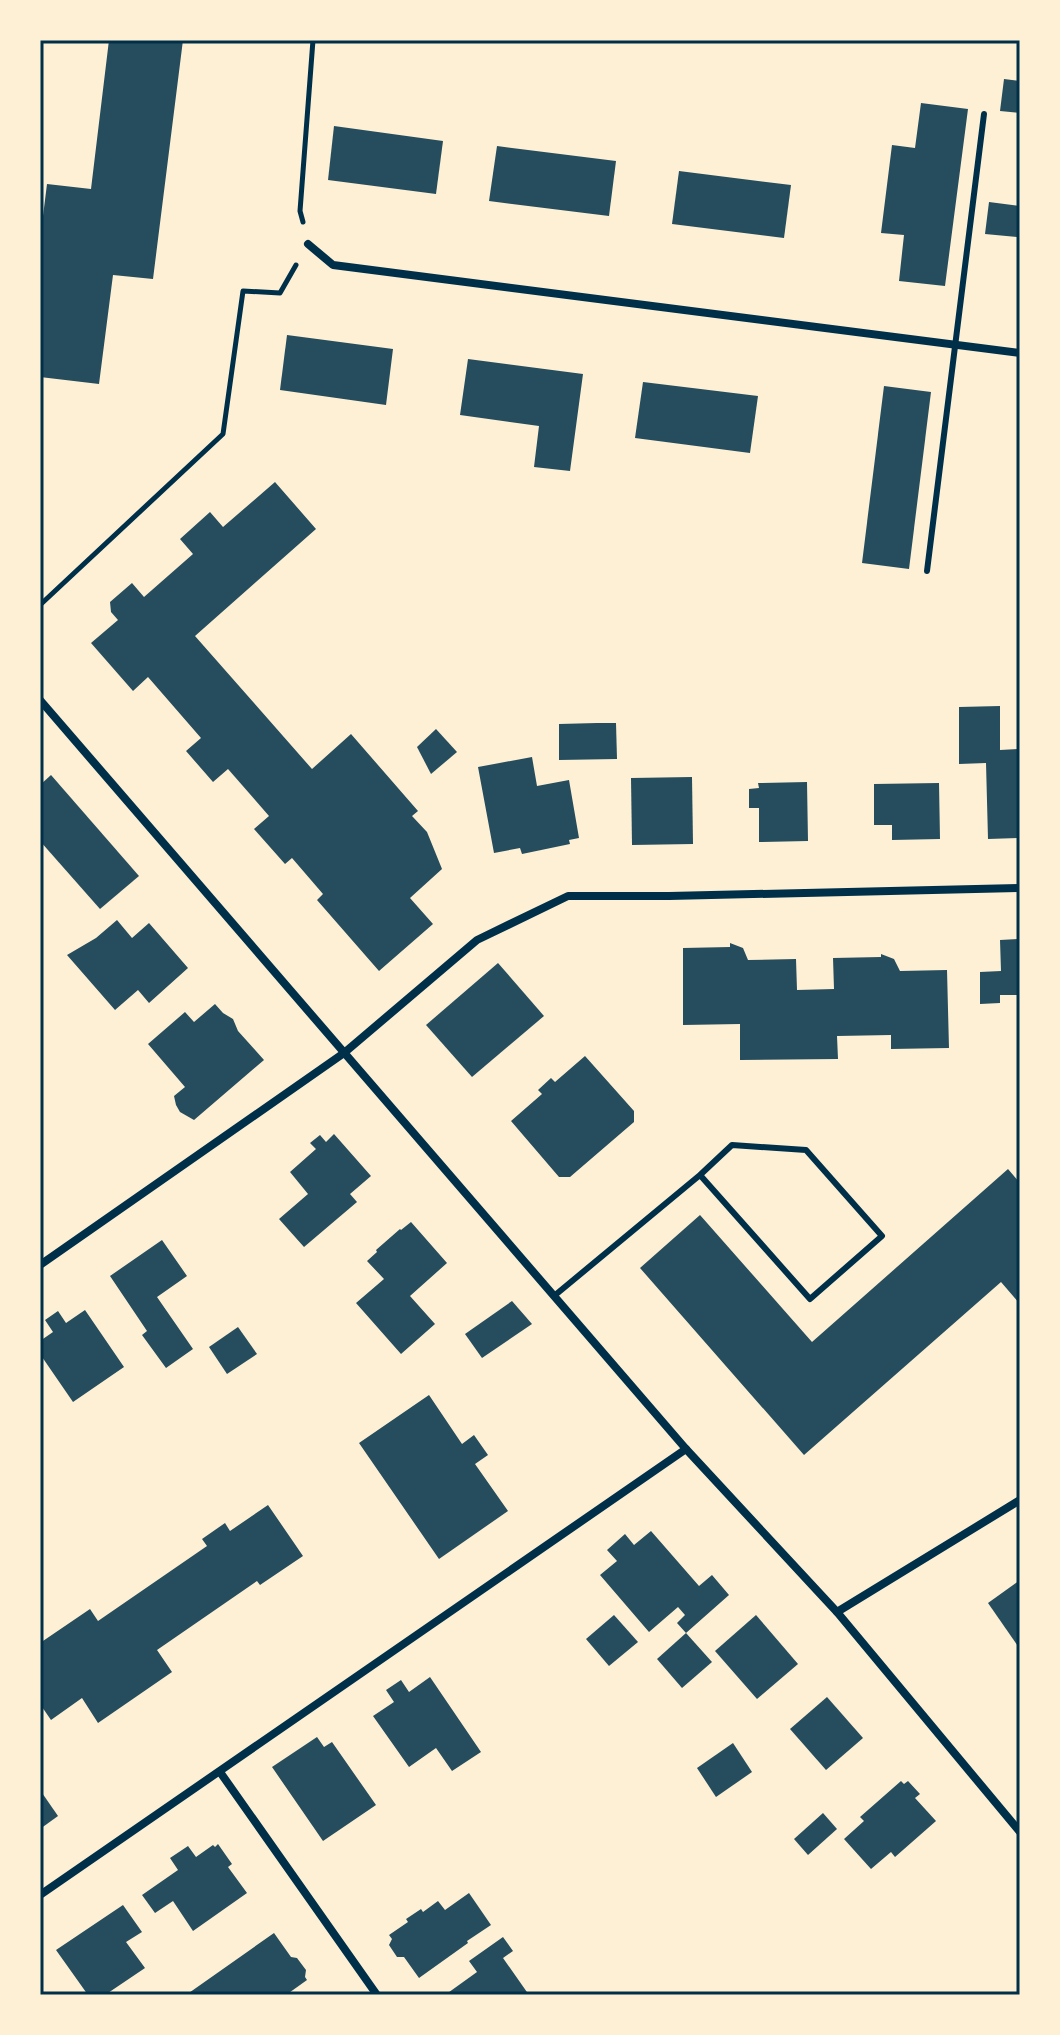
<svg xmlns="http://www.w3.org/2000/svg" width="1060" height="2035" font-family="Lora,serif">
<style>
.building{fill:#264d5e}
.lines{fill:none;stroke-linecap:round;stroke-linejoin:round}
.path{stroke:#003049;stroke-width:5}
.service{stroke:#003049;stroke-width:6}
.minor{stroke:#003049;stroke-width:8}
.neatline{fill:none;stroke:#003049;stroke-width:3}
</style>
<rect width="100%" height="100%" fill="#fdf0d5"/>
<g class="building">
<path d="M 109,40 L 183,40 L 153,279 L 113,275 L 99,384 L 40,377 L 40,240 L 47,184 L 91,189 Z"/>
<path d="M 1004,79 L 1020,81 L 1020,113 L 1000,111 Z"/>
<path d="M 921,103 L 968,109 L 945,286 L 899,281 L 904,235 L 881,233 L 892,145 L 915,148 Z"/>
<path d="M 334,126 L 443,141 L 436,194 L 328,180 Z"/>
<path d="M 497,146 L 616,161 L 609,216 L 489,201 Z"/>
<path d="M 679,171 L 791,185 L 784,238 L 672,224 Z"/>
<path d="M 989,202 L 1020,206 L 1017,237 L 985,234 Z"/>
<path d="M 287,335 L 393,349 L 386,405 L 280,390 Z"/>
<path d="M 468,359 L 583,374 L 570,471 L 534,467 L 539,426 L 460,415 Z"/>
<path d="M 643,382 L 758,396 L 750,453 L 635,438 Z"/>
<path d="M 884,386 L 931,392 L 909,569 L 862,563 Z"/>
<path d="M 275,482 L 316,529 L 195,636 L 312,769 L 351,734 L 418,811 L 412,816 L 427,832 L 442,869 L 410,898 L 433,924 L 379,971 L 317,900 L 323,894 L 292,858 L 285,864 L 254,829 L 269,816 L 228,769 L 213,782 L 186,751 L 201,738 L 148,677 L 133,691 L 91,643 L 118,620 L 111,612 L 110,602 L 132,583 L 144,597 L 193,554 L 180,539 L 210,512 L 223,527 Z"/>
<path d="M 1000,706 L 1000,750 L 1020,749 L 1020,838 L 988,839 L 986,763 L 959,764 L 959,707 Z"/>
<path d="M 597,723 L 616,723 L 617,759 L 559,760 L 559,724 Z"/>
<path d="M 436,729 L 457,752 L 431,774 L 417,747 Z"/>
<path d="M 532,757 L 537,786 L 569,780 L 579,838 L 569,840 L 570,844 L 522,854 L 520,848 L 494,853 L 478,767 Z"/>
<path d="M 51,775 L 139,876 L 100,909 L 40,841 L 40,785 Z"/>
<path d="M 692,777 L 693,844 L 632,845 L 631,778 Z"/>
<path d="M 807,782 L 808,841 L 759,842 L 759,808 L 749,808 L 749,789 L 759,788 L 758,783 Z"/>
<path d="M 939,783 L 940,839 L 892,840 L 892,825 L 874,825 L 874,784 Z"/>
<path d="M 117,920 L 132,938 L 149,923 L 188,968 L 149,1003 L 138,990 L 115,1010 L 67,955 L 96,938 Z"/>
<path d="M 1020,939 L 1020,995 L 1000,995 L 1000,1003 L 980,1004 L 980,972 L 1001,971 L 1000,940 Z"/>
<path d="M 730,943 L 743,948 L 748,960 L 796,959 L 797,990 L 834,989 L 833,958 L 881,957 L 881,954 L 894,959 L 900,971 L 947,970 L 949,1048 L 891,1049 L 891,1035 L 837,1036 L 838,1059 L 740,1060 L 740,1024 L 683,1025 L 683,948 L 730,947 Z"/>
<path d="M 498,963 L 544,1016 L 472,1077 L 426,1025 Z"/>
<path d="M 215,1004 L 223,1013 L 233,1019 L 238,1031 L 264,1060 L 194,1120 L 180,1112 L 176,1105 L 174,1096 L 185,1087 L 148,1044 L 185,1012 L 194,1022 Z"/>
<path d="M 585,1056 L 634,1111 L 634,1122 L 570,1177 L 559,1177 L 511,1121 L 542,1094 L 538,1090 L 551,1078 L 555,1082 Z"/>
<path d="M 334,1134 L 371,1176 L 350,1194 L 357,1202 L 304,1247 L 279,1219 L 308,1194 L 290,1172 L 316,1149 L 310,1143 L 320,1135 L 326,1142 Z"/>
<path d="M 1008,1169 L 1020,1183 L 1020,1304 L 1001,1282 L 804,1455 L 640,1268 L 700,1215 L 812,1342 Z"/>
<path d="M 411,1222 L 447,1263 L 410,1296 L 435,1324 L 401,1354 L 356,1303 L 384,1279 L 367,1261 L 377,1252 L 376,1250 L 400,1229 L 401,1230 Z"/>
<path d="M 162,1240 L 187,1276 L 157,1297 L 193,1349 L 166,1368 L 142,1335 L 147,1331 L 110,1276 Z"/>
<path d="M 512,1301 L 532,1324 L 482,1358 L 465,1334 Z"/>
<path d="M 85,1310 L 124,1367 L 73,1402 L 40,1354 L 40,1341 L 53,1332 L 45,1320 L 58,1311 L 66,1323 Z"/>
<path d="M 238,1327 L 257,1354 L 227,1374 L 209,1347 Z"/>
<path d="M 429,1395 L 462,1444 L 474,1435 L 488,1455 L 475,1464 L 508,1511 L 439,1559 L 359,1443 Z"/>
<path d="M 268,1505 L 303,1556 L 260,1585 L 257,1581 L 157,1650 L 172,1672 L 98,1723 L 82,1698 L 51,1720 L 40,1704 L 40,1643 L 90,1609 L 98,1621 L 207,1546 L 202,1539 L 225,1523 L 230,1531 Z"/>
<path d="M 651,1531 L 699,1586 L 712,1575 L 729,1595 L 686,1633 L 677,1623 L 685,1615 L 678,1607 L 649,1632 L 600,1575 L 617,1561 L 607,1550 L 625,1534 L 634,1545 Z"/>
<path d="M 1020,1580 L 1020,1649 L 988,1603 Z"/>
<path d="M 614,1615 L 638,1642 L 609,1666 L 586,1639 Z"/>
<path d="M 756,1615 L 798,1664 L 757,1699 L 715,1651 Z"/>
<path d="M 686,1633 L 712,1662 L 682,1688 L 657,1659 Z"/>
<path d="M 430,1677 L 481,1752 L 452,1771 L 436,1748 L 409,1767 L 373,1716 L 394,1702 L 386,1690 L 401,1680 L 409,1692 Z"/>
<path d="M 827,1697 L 863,1738 L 826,1770 L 790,1729 Z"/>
<path d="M 317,1737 L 324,1747 L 332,1742 L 376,1805 L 323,1841 L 272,1767 Z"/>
<path d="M 733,1743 L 752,1772 L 716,1797 L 697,1768 Z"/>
<path d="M 901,1781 L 904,1784 L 908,1781 L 920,1794 L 915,1798 L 936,1821 L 895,1857 L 891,1852 L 871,1869 L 844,1839 L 864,1821 L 860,1817 Z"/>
<path d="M 40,1790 L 58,1816 L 40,1829 Z"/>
<path d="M 823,1813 L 837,1829 L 808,1855 L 794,1839 Z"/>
<path d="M 218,1844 L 232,1864 L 228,1867 L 247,1893 L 193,1931 L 173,1901 L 155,1913 L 142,1895 L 178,1870 L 170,1858 L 188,1846 L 196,1857 L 213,1845 L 215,1847 Z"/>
<path d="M 469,1893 L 491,1925 L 467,1941 L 468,1943 L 419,1978 L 404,1957 L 397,1957 L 389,1945 L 392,1939 L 389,1935 L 408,1922 L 406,1919 L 421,1909 L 423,1912 L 438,1901 L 445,1910 Z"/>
<path d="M 123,1905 L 142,1932 L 126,1942 L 145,1968 L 105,1995 L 88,1995 L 56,1950 Z"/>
<path d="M 274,1933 L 291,1957 L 297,1958 L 306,1970 L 305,1977 L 307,1980 L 286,1995 L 186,1995 Z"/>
<path d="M 503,1937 L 513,1951 L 503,1958 L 529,1995 L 445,1995 L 477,1972 L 469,1961 Z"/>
</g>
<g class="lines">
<g class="path">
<path d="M 303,222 L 300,211 L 313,40"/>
<path d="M 40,605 L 223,434 L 243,291 L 280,293 L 296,265"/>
</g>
<g class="service">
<path d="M 927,571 L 984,114"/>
<path d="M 554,1296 L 700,1175 L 732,1145 L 806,1150 L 882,1236 L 810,1299 L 700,1175"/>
</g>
<g class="minor">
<path d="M 308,244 L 333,265 L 1020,353"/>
<path d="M 40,700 L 686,1449 L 837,1612 L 1020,1832"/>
<path d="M 40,1265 L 344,1053 L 477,940 L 568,896 L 669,896 L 1020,888"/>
<path d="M 837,1612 L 1020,1500"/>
<path d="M 220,1772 L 377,1995"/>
<path d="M 40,1895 L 686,1449"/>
</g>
</g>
<rect width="1060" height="2035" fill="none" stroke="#fdf0d5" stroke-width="84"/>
<rect x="42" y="42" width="976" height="1951" class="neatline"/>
</svg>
